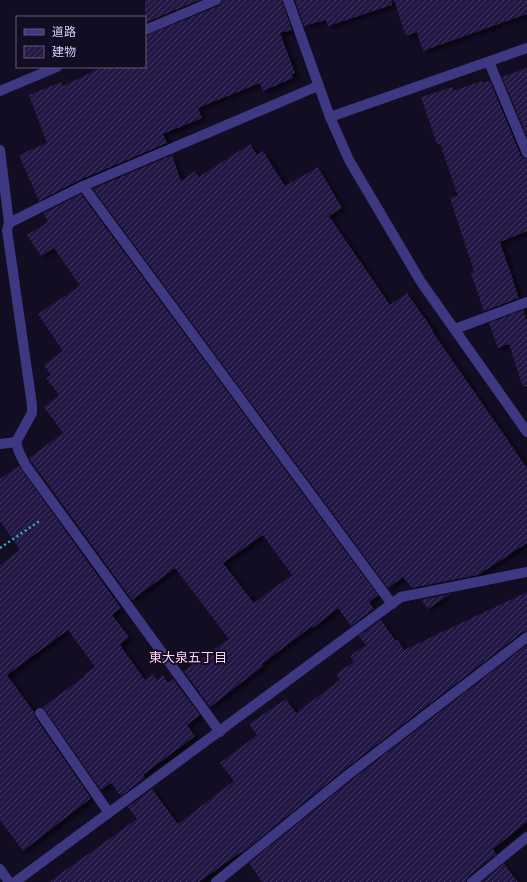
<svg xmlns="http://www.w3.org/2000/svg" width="527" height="882" font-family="Cabin,'Noto Sans JP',sans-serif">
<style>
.building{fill:url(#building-hatch);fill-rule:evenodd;filter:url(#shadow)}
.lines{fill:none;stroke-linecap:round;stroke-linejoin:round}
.path{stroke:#2db5b3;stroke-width:2.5;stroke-dasharray:2 3;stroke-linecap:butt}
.lane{stroke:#3e3882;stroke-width:10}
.street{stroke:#3e3882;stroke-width:10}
.labels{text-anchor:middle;stroke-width:4;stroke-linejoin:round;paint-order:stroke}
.neighbourhood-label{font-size:13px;fill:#ffd1ec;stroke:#120d23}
</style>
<defs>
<pattern id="building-hatch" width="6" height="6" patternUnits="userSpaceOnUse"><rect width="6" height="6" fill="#241944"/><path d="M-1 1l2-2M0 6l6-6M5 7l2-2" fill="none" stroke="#433960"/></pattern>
<filter id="shadow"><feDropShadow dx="4.5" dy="2.5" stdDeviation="2" flood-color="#0009"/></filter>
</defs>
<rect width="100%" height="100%" fill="#120d23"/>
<g class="building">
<path d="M 145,0 L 199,0 L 145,23 Z"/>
<path d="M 222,0 L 282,0 L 292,30 L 280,33 L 295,73 L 291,74 L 293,78 L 263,91 L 260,83 L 198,108 L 202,118 L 163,134 L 167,143 L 80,180 L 39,201 L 19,155 L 47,143 L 29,95 L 61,82 L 63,86 L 103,67 L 145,67 L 145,36 L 219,6 L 221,4 Z"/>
<path d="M 295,0 L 392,0 L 392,5 L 328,26 L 326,20 L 304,26 Z"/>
<path d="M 394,0 L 527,0 L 527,14 L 423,51 L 417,32 L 406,36 Z"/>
<path d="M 527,68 L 527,136 L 502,77 Z"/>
<path d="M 482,81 L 483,83 L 490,81 L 521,156 L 523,158 L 527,159 L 527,231 L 500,242 L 519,298 L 484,311 L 471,273 L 474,271 L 450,198 L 458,196 L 440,144 L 437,144 L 421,97 L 452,87 L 453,91 Z"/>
<path d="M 250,144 L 257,155 L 263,151 L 285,186 L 318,167 L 342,208 L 329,216 L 390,305 L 407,293 L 433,330 L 432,331 L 527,468 L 527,543 L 478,575 L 412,588 L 403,577 L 388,588 L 93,189 L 172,155 L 181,181 L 195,171 L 199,177 Z"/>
<path d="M 81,194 L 378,595 L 369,602 L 374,609 L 351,626 L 338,608 L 313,628 L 312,626 L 262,664 L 263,666 L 210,707 L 184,671 L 229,639 L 175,568 L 132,600 L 29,458 L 63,433 L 44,407 L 59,395 L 46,378 L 51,375 L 44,365 L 63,351 L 38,314 L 80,286 L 54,248 L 41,256 L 27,235 L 48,222 L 44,213 ZM 263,535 L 292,575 L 254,603 L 223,563 Z"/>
<path d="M 523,310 L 527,321 L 527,386 L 523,387 L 509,344 L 498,348 L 489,323 Z"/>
<path d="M 19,466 L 121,608 L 112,615 L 129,637 L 120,645 L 145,680 L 153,675 L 157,680 L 163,675 L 168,683 L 173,679 L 200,715 L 187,725 L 195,736 L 143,775 L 145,778 L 121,796 L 111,783 L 101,790 L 43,707 L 86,675 L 85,674 L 95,667 L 68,630 L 7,675 L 34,712 L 35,717 L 91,798 L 23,851 L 0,820 L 0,565 L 20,550 L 0,521 L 0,479 Z"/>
<path d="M 527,592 L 527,631 L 523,632 L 345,769 L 242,853 L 241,852 L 199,882 L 49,882 L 137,819 L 128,807 L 152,789 L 178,824 L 234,781 L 220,763 L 257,735 L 249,724 L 286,699 L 296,713 L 340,680 L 336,674 L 354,662 L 350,656 L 366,645 L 359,636 L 381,620 L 396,641 L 398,640 L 404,650 Z"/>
<path d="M 450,594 L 428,609 L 421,600 Z"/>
<path d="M 527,645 L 527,822 L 493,849 L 496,854 L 468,877 L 466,882 L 262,882 L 249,863 L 353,779 Z"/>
<path d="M 504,864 L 518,882 L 482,882 Z"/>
</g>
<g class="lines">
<path class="path" d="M 0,548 L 41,520"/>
<g class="lane">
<path d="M 489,62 L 527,153"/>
<path d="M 40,713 L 109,813"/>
<path d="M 216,882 L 349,774 L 527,637"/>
<path d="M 472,882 L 527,837"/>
</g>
<g class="street">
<path d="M 288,0 L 330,117 L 349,160 L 421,282 L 527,432"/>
<path d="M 145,30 L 216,0"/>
<path d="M 0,91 L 57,67"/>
<path d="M 330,117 L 527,48"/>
<path d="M 0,150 L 9,223 L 7,230 L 32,405 L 32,413 L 16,442 L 19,452 L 26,466 L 220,732"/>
<path d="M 83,186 L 392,604"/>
<path d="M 9,223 L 83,186 L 318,86"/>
<path d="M 455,329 L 527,302"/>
<path d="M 0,444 L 16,442"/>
<path d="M 0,869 L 9,882"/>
<path d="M 15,882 L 401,597 L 527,572"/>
</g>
</g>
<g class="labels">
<g class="neighbourhood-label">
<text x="188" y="662">東大泉五丁目</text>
</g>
</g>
<rect x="16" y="16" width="130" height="52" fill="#120d23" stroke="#615b7b"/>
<rect x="24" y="29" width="20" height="6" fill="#3e3882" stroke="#615b7b"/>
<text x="52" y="36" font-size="12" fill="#d7cfff">道路</text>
<rect x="24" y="46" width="20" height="12" fill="url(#building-hatch)" stroke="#615b7b"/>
<text x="52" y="56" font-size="12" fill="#d7cfff">建物</text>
</svg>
